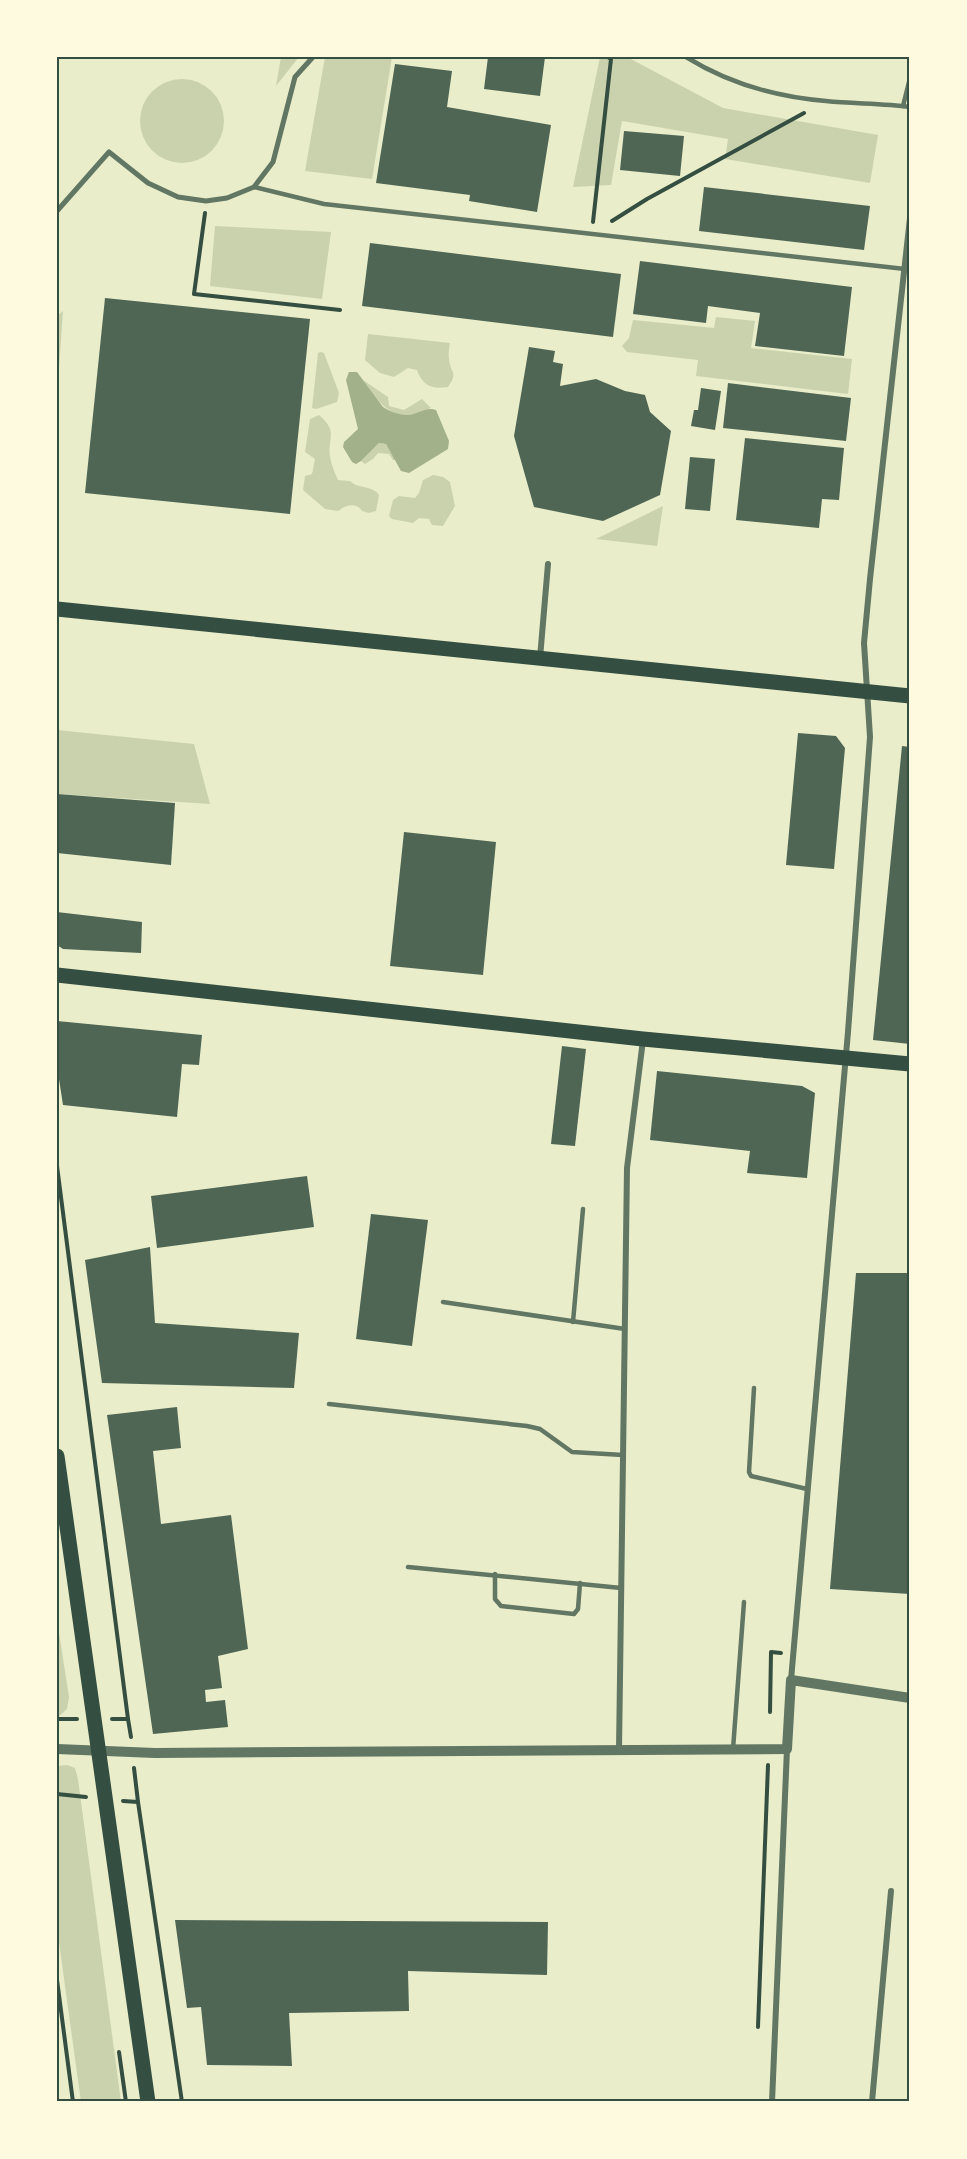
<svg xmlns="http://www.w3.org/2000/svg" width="967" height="2159" font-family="Inter,sans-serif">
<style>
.green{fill:#cad2ad}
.water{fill:#a3b18a}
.building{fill:#4f6655}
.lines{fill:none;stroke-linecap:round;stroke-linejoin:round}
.path{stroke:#344e41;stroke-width:4}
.service{stroke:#617663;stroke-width:4.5}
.pedestrian{stroke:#617663;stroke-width:5}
.minor{stroke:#617663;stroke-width:6}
.tertiary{stroke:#617663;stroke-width:10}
.primary{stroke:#344e41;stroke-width:15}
.neatline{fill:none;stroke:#344e41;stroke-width:2}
</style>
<rect width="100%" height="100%" fill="#e9edc9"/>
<g class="green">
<path d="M 281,57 L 299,57 L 276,86 Z"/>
<path d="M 325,57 L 392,57 L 372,179 L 305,171 Z"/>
<path d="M 600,57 L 627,57 L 723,108 L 878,135 L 870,183 L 725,159 L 728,139 L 622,121 L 611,185 L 573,187 Z"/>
<circle cx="182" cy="121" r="42"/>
<path d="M 215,226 L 331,232 L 322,299 L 210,286 Z"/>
<path d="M 63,311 L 58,382 L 57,382 L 57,316 Z"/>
<path d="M 716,317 L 755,321 L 751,348 L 852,359 L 848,394 L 696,376 L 698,360 L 627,352 L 622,346 L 629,338 L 633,320 L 714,328 Z"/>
<path d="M 368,334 L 450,343 C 449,348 448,354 449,359 C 450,373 459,372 448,387 C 432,390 422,385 417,370 L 408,368 L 394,377 L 380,373 L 365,360 Z"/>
<path d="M 321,352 L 324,353 L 339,393 L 337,402 L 316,409 L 312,408 L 318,353 Z"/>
<path d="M 363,380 L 388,397 L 389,406 L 404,410 L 422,399 L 431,408 C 424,410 415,415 407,415 C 385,415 375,396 363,380 Z"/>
<path d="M 319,415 C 339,432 327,438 330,456 C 331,464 335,473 338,480 L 350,481 C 358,489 372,485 379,495 L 376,511 L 369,513 L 362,511 C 356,502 346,505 338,511 L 325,509 L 303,490 L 305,476 L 312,474 L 315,459 L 305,452 L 310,419 Z"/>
<path d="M 379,443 L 386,444 L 396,460 L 393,460 L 389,454 L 378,453 L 373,459 L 365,464 L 361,461 Z"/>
<path d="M 433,475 L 443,477 L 450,482 L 455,506 L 443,526 L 432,525 L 429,519 L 419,518 L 413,523 L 392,519 L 389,516 L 393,500 L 399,496 L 415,498 L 419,493 L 423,480 Z"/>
<path d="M 663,506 L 657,546 L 596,539 Z"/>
<path d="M 57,730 L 194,744 L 210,804 L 57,794 Z"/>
<path d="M 57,1620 L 69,1697 L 67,1709 L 57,1718 Z"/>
<path d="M 67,1765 L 75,1768 L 78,1779 L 121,2102 L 81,2102 L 57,1928 L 57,1766 Z"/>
</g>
<path class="water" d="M 349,372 L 357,372 L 383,407 C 389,411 399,415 407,415 C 418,415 425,406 436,410 L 449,441 L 448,449 L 409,473 L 401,471 L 386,444 L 379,443 L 361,461 L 356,464 L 352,462 L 343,447 L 344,442 L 358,429 L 346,380 Z"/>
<g class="building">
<path d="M 488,57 L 545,57 L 540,96 L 484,89 Z"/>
<path d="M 395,64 L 452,71 L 447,107 L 551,125 L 537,212 L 469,201 L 470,195 L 376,183 Z"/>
<path d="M 624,131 L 684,136 L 680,176 L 620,170 Z"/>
<path d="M 704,187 L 870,206 L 864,250 L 699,231 Z"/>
<path d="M 370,243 L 621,274 L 613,337 L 362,306 Z"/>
<path d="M 640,261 L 852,287 L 844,356 L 755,346 L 760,313 L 708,306 L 706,323 L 633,314 Z"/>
<path d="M 105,298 L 310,319 L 290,514 L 85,493 Z"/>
<path d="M 529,347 L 555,351 L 553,362 L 563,364 L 560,386 L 596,379 L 625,391 L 645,395 L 650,412 L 671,431 L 660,495 L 603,521 L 534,507 L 514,436 Z"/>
<path d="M 728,383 L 851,398 L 846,441 L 723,428 Z"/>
<path d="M 701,388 L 721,391 L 715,430 L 691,426 L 694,410 L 698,410 Z"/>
<path d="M 745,438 L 844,448 L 839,500 L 822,499 L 819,528 L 736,520 Z"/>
<path d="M 690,457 L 715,459 L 710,511 L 685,509 Z"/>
<path d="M 798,733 L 836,736 L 845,748 L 834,869 L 786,865 Z"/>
<path d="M 902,746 L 910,747 L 910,1044 L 873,1040 Z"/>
<path d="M 57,794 L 175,803 L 171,865 L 57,853 Z"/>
<path d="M 404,832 L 496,842 L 483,975 L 390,966 Z"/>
<path d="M 57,912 L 142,922 L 141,953 L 63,949 L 57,945 Z"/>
<path d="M 57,1021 L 202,1035 L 199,1065 L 182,1064 L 177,1117 L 63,1105 L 57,1066 Z"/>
<path d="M 562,1046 L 586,1049 L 575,1146 L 551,1144 Z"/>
<path d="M 657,1071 L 802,1086 L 815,1093 L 807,1178 L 747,1173 L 750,1151 L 650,1140 Z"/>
<path d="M 307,1176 L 314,1227 L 157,1248 L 151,1196 Z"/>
<path d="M 371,1214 L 428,1220 L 412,1346 L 356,1339 Z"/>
<path d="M 150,1247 L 155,1323 L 299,1333 L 294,1388 L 102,1383 L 85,1260 Z"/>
<path d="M 856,1273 L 910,1273 L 910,1594 L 830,1589 Z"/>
<path d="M 177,1407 L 181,1448 L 153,1451 L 161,1524 L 231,1515 L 248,1649 L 218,1656 L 222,1688 L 205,1690 L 206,1702 L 225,1700 L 228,1727 L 153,1734 L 107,1415 Z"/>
<path d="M 175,1920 L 548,1922 L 547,1975 L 408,1971 L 409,2011 L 289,2013 L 292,2066 L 207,2065 L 201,2007 L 187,2008 Z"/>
</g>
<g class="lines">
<g class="path">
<path d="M 205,213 L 194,294 L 340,310"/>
<path d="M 612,221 L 647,199 L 804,113"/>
<path d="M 593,222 L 611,59 L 608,57"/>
<path d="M 57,1166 L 128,1719"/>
<path d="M 770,1712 L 771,1652 L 781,1653"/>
<path d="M 57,1719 L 77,1719"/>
<path d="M 112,1719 L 128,1719 L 131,1737"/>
<path d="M 57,1794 L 86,1797"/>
<path d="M 123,1801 L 138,1802 L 134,1768"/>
<path d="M 138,1802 L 182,2102"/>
<path d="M 57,1980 L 73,2102"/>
<path d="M 758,2027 L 768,1765"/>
<path d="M 119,2052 L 126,2102"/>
</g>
<g class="service">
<path d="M 686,57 C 728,83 776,97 826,101 C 854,104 882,103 910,107"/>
<path d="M 903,106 L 910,78"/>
<path d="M 254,187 L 324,204 L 905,269"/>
<path d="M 443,1302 L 625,1329"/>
<path d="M 573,1322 L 583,1209"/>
<path d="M 754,1388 L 749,1472 L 751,1476 L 807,1489"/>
<path d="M 329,1404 L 527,1426 L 540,1429 L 572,1452 L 623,1455"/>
<path d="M 408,1567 L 621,1588"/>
<path d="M 495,1574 L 495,1599 L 501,1606 L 574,1614 L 578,1609 L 580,1583"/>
<path d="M 733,1749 L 744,1602"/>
</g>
<path class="pedestrian" d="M 57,211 L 109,152 L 148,183 L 178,197 L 206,201 L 227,198 L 254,187 L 273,162 L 295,77 L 313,57"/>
<g class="minor">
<path d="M 540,658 L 548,564"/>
<path d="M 791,1680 L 848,1032 L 870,737 L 864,643 L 870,579 L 910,218"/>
<path d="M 619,1750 L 627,1168 L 643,1040"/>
<path d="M 772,2102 L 787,1749"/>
<path d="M 872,2102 L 891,1891"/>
</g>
<path class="tertiary" d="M 57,1749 L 155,1753 L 787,1749 L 791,1680 L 910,1698"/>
<g class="primary">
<path d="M 57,609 L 910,696"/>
<path d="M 57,975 L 643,1039 L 910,1064"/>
<path d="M 57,1456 L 148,2102"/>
</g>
</g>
<rect width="967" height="2159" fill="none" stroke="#fefae0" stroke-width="117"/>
<rect x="58" y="58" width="850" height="2042" class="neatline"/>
</svg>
